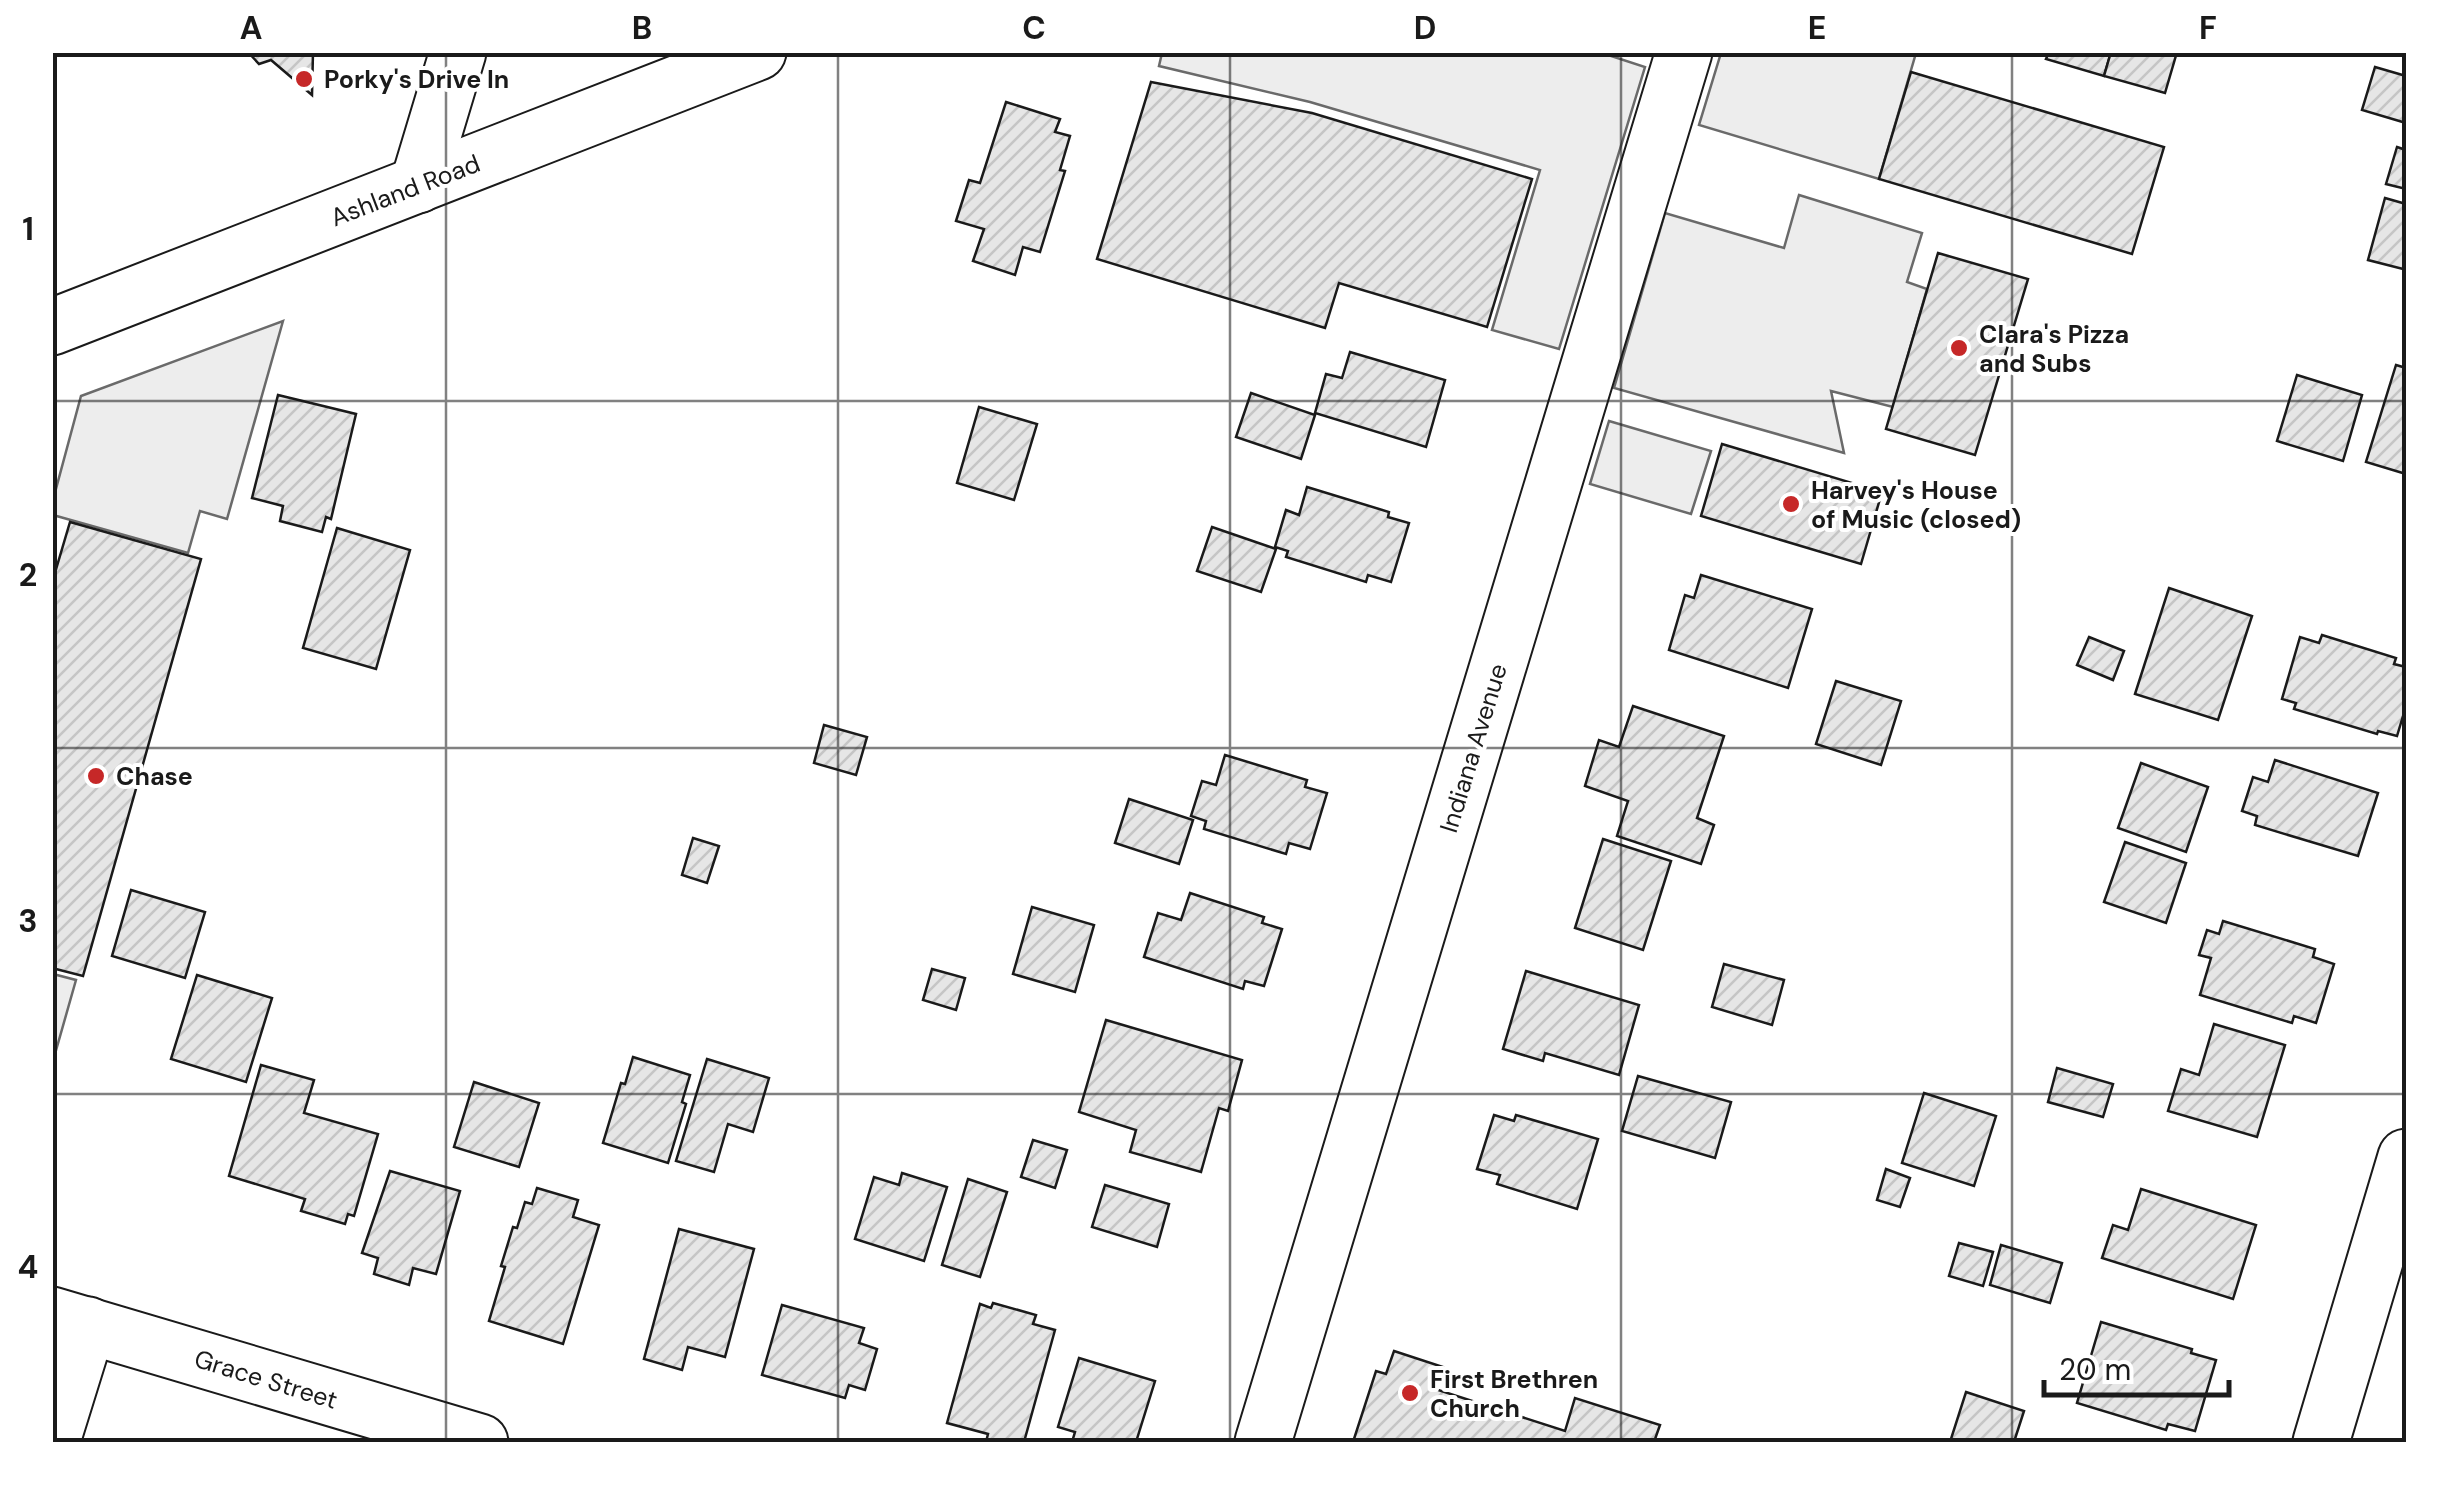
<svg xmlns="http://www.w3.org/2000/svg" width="2459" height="1495" font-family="'DM Sans',sans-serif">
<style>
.parking{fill:#ededed;stroke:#6a6a6a;stroke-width:2.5}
.building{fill:url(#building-hatch);stroke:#1a1a1a;stroke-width:2.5}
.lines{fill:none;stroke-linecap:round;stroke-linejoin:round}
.street-casing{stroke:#1a1a1a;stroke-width:59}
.secondary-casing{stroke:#1a1a1a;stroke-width:59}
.primary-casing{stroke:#1a1a1a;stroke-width:59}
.street{stroke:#fff;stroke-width:55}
.secondary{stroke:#fff;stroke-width:55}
.primary{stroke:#fff;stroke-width:55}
.grid{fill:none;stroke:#1a1a1a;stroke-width:2.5;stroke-opacity:0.55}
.poi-dot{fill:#c62828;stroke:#fff;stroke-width:4}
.labels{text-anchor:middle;stroke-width:8;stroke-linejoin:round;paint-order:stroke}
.poi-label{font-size:25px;font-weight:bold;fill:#1a1a1a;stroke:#fff;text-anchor:start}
.street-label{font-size:25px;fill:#1a1a1a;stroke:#fff}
.neatline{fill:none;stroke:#1a1a1a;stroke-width:4}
.grid-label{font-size:32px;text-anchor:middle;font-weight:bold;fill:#1a1a1a}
</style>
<defs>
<pattern id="building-hatch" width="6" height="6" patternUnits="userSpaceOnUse" patternTransform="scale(2.5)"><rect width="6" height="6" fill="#e6e6e6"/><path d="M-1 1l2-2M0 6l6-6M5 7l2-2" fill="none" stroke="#c5c5c5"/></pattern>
</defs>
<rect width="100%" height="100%" fill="#fff"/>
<g class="parking">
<path d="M 1162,53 L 1599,52 L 1645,67 L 1559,349 L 1492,330 L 1540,170 L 1310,102 L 1159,66 Z"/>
<path d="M 1721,53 L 1916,53 L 1879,179 L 1699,125 Z"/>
<path d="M 1799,195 L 1922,233 L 1907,282 L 1927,289 L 1893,407 L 1831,391 L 1844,453 L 1614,388 L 1665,213 L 1784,248 Z"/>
<path d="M 283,321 L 227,519 L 200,511 L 188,553 L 53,515 L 53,500 L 81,396 Z"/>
<path d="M 1609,421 L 1711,451 L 1691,514 L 1590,484 Z"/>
<path d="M 53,974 L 76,980 L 53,1061 L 52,974 Z"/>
</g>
<g class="building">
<path d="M 248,52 L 313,52 L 312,95 L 271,60 L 259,64 Z"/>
<path d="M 2049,52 L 2111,52 L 2104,76 L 2046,59 Z"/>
<path d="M 2111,52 L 2177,52 L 2165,93 L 2104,76 Z"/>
<path d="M 2375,67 L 2406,76 L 2406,123 L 2362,110 Z"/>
<path d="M 1911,72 L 2164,147 L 2132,254 L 1879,179 Z"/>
<path d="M 1151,82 L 1312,113 L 1532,179 L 1487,327 L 1339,283 L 1325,328 L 1097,259 Z"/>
<path d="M 1006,102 L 1060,119 L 1055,132 L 1070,136 L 1060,170 L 1065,171 L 1040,252 L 1023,247 L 1015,275 L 973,261 L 984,229 L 956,221 L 969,180 L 980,183 Z"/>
<path d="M 2397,147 L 2406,150 L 2406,189 L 2386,184 Z"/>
<path d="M 2385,198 L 2406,204 L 2406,257 L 2403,269 L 2368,260 Z"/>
<path d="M 1938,253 L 2028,279 L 1975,455 L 1886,429 Z"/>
<path d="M 1350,352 L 1445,380 L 1426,447 L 1315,413 L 1326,374 L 1342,378 Z"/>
<path d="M 2396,365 L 2406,368 L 2406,474 L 2366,462 Z"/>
<path d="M 2297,375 L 2362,395 L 2343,461 L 2277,441 Z"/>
<path d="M 1251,393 L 1315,415 L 1301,459 L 1236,437 Z"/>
<path d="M 278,395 L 356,414 L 331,519 L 326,517 L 322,532 L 280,521 L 283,506 L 252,498 Z"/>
<path d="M 979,407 L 1037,424 L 1014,500 L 957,483 Z"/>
<path d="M 1722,444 L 1882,492 L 1861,564 L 1701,516 Z"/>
<path d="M 1307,487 L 1389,512 L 1388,517 L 1409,523 L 1391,582 L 1368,575 L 1366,582 L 1286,557 L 1288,551 L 1275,547 L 1286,510 L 1299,515 Z"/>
<path d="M 70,522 L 201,559 L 83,976 L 52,968 L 52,583 Z"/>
<path d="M 1212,527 L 1276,549 L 1261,592 L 1197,571 Z"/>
<path d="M 337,528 L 410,550 L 376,669 L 303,648 Z"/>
<path d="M 1701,575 L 1812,609 L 1788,688 L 1669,650 L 1685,595 L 1694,598 Z"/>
<path d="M 2169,588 L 2252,616 L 2218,720 L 2135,694 Z"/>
<path d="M 2322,635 L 2396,658 L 2394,664 L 2406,667 L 2406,706 L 2397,736 L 2378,731 L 2377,734 L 2294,709 L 2296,703 L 2282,699 L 2300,637 L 2319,643 Z"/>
<path d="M 2089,637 L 2124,651 L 2113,680 L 2077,665 Z"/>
<path d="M 1836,681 L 1901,701 L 1881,765 L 1816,744 Z"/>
<path d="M 1633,706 L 1724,736 L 1697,818 L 1714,825 L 1701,864 L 1617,836 L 1628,801 L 1585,786 L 1599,740 L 1619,747 Z"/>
<path d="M 824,725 L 867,737 L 856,775 L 814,763 Z"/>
<path d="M 1225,755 L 1307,780 L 1305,787 L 1327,793 L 1310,849 L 1289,843 L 1286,854 L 1204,829 L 1206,821 L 1191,816 L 1202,781 L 1216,785 Z"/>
<path d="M 2275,760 L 2378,793 L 2358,856 L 2255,825 L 2257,816 L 2242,811 L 2253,777 L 2268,782 Z"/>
<path d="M 2141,763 L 2208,787 L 2186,852 L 2118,828 Z"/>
<path d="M 1129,799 L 1193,820 L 1179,864 L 1115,843 Z"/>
<path d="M 693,838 L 719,846 L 707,883 L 682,875 Z"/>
<path d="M 1603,839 L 1671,861 L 1643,950 L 1575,928 Z"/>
<path d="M 2125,842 L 2186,863 L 2166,923 L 2104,902 Z"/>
<path d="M 131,890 L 205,912 L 185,978 L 112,956 Z"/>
<path d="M 1190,893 L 1264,917 L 1262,923 L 1282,929 L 1264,986 L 1245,981 L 1243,989 L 1144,957 L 1158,913 L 1181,920 Z"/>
<path d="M 1032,907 L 1094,925 L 1075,992 L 1013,974 Z"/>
<path d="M 2223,921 L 2315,949 L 2313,957 L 2334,964 L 2316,1023 L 2294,1016 L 2292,1023 L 2200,995 L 2211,958 L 2199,955 L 2207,930 L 2219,934 Z"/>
<path d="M 1724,964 L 1784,980 L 1772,1025 L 1712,1007 Z"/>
<path d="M 932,969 L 965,978 L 956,1010 L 923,1000 Z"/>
<path d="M 1526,971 L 1639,1005 L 1619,1075 L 1545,1053 L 1543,1061 L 1503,1049 Z"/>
<path d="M 197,975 L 272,998 L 246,1082 L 171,1059 Z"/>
<path d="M 1106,1020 L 1242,1060 L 1228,1111 L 1219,1108 L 1201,1172 L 1130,1152 L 1136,1130 L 1079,1112 Z"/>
<path d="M 2214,1024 L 2285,1045 L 2257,1137 L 2168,1111 L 2181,1069 L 2199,1075 Z"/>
<path d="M 633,1057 L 690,1075 L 682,1102 L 686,1104 L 668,1163 L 603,1143 L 621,1083 L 625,1084 Z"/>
<path d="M 707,1059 L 769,1078 L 753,1132 L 728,1124 L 714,1172 L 676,1161 Z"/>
<path d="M 261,1065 L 314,1080 L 304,1113 L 378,1134 L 354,1216 L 348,1214 L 345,1224 L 301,1211 L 305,1199 L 229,1176 Z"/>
<path d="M 2057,1068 L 2113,1084 L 2103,1117 L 2048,1102 Z"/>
<path d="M 1638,1076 L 1731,1102 L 1715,1158 L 1622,1131 Z"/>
<path d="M 474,1082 L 539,1103 L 519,1167 L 454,1147 Z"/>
<path d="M 1924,1093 L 1996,1116 L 1974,1186 L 1902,1163 Z"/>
<path d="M 1494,1115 L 1514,1121 L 1516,1115 L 1598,1139 L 1577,1209 L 1497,1184 L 1500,1175 L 1477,1169 Z"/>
<path d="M 1033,1140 L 1067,1150 L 1055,1188 L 1021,1177 Z"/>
<path d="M 1886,1169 L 1910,1178 L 1900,1207 L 1877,1200 Z"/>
<path d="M 390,1171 L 460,1191 L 436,1274 L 413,1268 L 409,1285 L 374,1274 L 378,1258 L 362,1253 Z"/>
<path d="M 902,1173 L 947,1187 L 924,1261 L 855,1239 L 874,1177 L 899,1185 Z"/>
<path d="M 968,1179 L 1007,1192 L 980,1277 L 942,1265 Z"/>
<path d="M 1105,1185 L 1169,1204 L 1157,1247 L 1092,1227 Z"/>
<path d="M 537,1188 L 578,1200 L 573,1217 L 599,1225 L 563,1344 L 489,1321 L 505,1267 L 501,1266 L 513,1227 L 517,1228 L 525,1202 L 532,1204 Z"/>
<path d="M 2141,1189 L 2256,1225 L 2233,1299 L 2102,1258 L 2113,1225 L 2128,1230 Z"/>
<path d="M 679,1229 L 754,1249 L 725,1357 L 688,1347 L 682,1370 L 644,1359 Z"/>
<path d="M 1959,1243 L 1993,1252 L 1983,1286 L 1949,1276 Z"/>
<path d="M 2001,1245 L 2062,1263 L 2050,1303 L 1990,1285 Z"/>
<path d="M 993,1303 L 1036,1315 L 1033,1324 L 1055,1330 L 1024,1442 L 986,1442 L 988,1434 L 947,1423 L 980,1304 L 991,1308 Z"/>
<path d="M 782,1305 L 864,1328 L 859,1343 L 877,1349 L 865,1390 L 849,1385 L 845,1398 L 762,1375 Z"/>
<path d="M 2101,1322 L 2192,1349 L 2191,1353 L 2216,1360 L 2195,1431 L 2168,1424 L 2166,1430 L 2077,1403 Z"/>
<path d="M 1394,1351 L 1443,1367 L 1435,1389 L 1565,1431 L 1575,1398 L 1660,1425 L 1654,1442 L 1353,1442 L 1376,1371 L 1386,1374 Z"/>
<path d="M 1079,1358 L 1155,1381 L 1136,1442 L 1072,1442 L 1075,1432 L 1058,1427 Z"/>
<path d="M 1966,1392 L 2024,1411 L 2014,1442 L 1950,1442 Z"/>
</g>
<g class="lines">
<g class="street-casing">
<g id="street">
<path d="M 418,185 L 458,52"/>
<path d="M 1263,1442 L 1684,52"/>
<path d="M 2321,1442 L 2406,1157"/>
</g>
</g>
<g class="secondary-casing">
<g id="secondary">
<path d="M 52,1315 L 480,1442"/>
<path d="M 52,1441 L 88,1325"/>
</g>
</g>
<g class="primary-casing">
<path id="primary" d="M 52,327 L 758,52"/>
</g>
<use href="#street" class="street"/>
<use href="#secondary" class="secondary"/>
<use href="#primary" class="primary"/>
</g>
<path class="grid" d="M 446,52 L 446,1442M 838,52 L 838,1442M 1230,52 L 1230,1442M 1621,52 L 1621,1442M 2012,52 L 2012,1442M 52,401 L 2406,401M 52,748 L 2406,748M 52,1094 L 2406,1094"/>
<g class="poi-dot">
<circle cx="304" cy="79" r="10"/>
<circle cx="1959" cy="348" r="10"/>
<circle cx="1791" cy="504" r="10"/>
<circle cx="96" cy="776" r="10"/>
<circle cx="1410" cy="1393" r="10"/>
</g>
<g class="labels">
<g class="poi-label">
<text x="324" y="88">Porky's Drive In</text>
<text x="1979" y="343">Clara's Pizza<tspan x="1979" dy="29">and Subs</tspan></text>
<text x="1811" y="499">Harvey's House<tspan x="1811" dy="29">of Music (closed)</tspan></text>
<text x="116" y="785">Chase</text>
<text x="1430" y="1388">First Brethren<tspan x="1430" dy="29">Church</tspan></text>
</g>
<g class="street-label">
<text transform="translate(405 190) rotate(-21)" y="9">Ashland Road</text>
<text transform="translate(1473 748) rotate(-73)" y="9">Indiana Avenue</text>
<text transform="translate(266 1379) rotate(17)" y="9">Grace Street</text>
</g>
</g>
<rect width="2459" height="1495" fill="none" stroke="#ffffff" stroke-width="110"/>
<path d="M2044 1380v15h185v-15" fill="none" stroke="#1a1a1a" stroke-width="5"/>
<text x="2059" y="1380" font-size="30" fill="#1a1a1a" stroke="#ffffff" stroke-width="8" paint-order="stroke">20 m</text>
<rect x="55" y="55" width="2349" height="1385" class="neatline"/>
<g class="grid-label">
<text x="251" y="39">A</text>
<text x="642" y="39">B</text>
<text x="1034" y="39">C</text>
<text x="1425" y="39">D</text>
<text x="1817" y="39">E</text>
<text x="2208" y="39">F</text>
<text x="28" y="240">1</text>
<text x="28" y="586">2</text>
<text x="28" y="932">3</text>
<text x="28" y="1278">4</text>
</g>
</svg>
